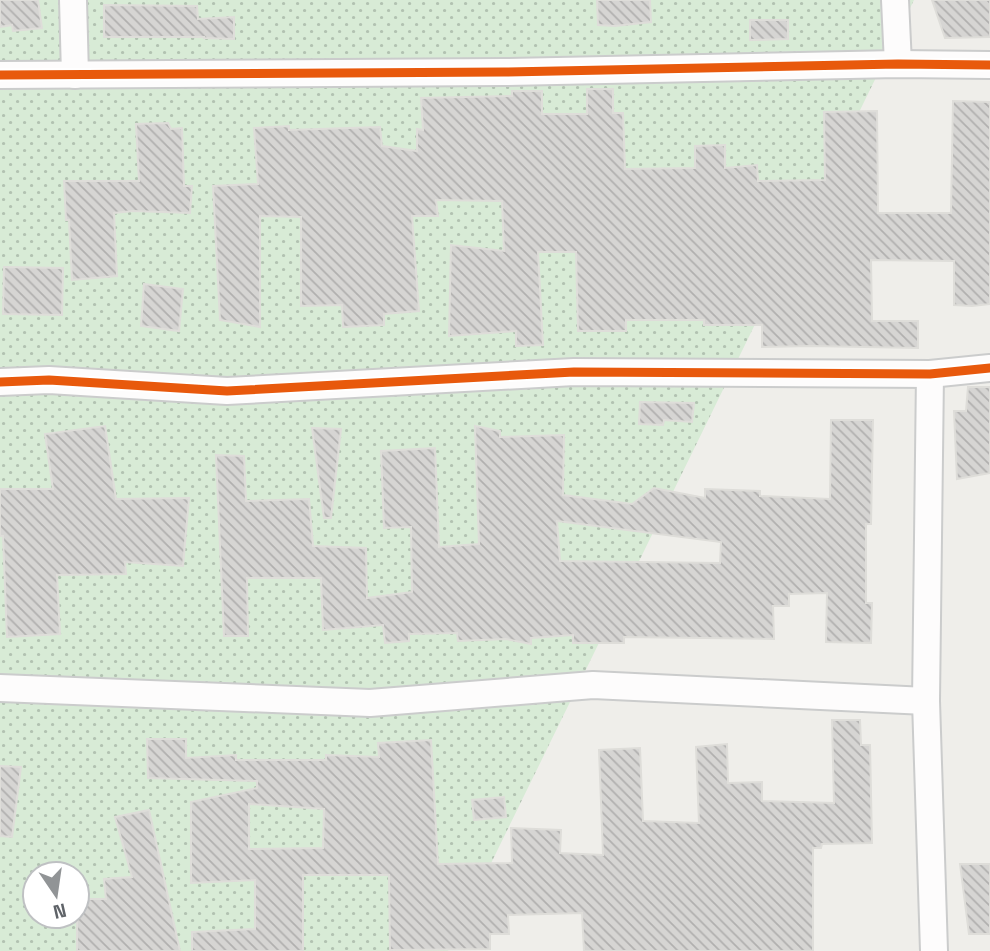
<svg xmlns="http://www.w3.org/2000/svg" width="990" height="951" font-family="'Space Grotesk',sans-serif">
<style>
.grass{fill:url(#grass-dots);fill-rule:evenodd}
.building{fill:url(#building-back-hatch);stroke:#deddd9;stroke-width:2;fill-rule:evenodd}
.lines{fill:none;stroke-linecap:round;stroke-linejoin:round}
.street-casing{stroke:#cbcccc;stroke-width:30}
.street{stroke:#fdfcfc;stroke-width:26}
.cycleway-casing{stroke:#fff;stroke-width:13}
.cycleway{stroke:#e8590c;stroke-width:9}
</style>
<defs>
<pattern id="grass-dots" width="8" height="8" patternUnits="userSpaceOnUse" patternTransform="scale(1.75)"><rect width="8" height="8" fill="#d8ebd6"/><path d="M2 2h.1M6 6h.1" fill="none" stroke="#b2c2b1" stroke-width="1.8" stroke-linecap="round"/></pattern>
<pattern id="building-back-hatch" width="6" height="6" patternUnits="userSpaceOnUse" patternTransform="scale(1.75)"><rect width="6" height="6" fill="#d6d5d3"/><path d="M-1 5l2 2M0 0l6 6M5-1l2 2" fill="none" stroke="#b1b0af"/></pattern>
</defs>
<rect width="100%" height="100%" fill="#efeeea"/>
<path class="grass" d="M 0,0 L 914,0 L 448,951 L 0,951 ZM 35,874 L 77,874 L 77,916 L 35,916 Z"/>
<g class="building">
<path d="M 0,0 L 38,0 L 42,28 L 13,31 L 12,25 L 0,27 Z"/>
<path d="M 597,0 L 650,0 L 651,22 L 615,26 L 598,25 Z"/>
<path d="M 932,0 L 990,0 L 990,37 L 945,38 Z"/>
<path d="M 104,5 L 197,6 L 198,19 L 234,17 L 234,39 L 204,38 L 204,37 L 104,37 Z"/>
<path d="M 750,20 L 788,20 L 788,39 L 750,40 Z"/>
<path d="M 587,89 L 613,89 L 613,113 L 623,113 L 625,169 L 695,168 L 695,146 L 725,145 L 725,168 L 757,165 L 758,181 L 825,180 L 824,112 L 877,111 L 878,213 L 951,213 L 953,101 L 990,102 L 990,304 L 972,306 L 954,305 L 954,261 L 871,260 L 872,321 L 918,321 L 918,348 L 811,346 L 762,347 L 762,325 L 704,325 L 704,320 L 626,320 L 626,331 L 578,331 L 576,252 L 538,252 L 543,345 L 516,346 L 516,331 L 449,336 L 451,245 L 504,251 L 502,201 L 436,200 L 438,216 L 412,216 L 419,311 L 384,314 L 384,325 L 343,327 L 342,305 L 301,306 L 301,217 L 260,216 L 260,327 L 220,320 L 213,186 L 258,184 L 254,128 L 289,126 L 289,130 L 380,127 L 382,146 L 417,151 L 417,129 L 423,130 L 421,98 L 512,96 L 512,91 L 542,91 L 542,114 L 587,114 Z"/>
<path d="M 168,123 L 171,129 L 182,128 L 184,186 L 192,186 L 190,213 L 133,211 L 114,213 L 117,276 L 72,280 L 69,220 L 66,220 L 64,181 L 139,181 L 136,124 Z"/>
<path d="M 4,267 L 63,268 L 62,315 L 3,314 Z"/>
<path d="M 144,284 L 183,289 L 179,331 L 141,326 Z"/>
<path d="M 968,387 L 990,387 L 990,473 L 957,479 L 954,411 L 966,411 Z"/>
<path d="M 640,402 L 694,403 L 692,422 L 664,420 L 663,425 L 639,424 Z"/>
<path d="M 831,420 L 873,420 L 871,524 L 866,524 L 866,603 L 872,603 L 871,643 L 826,642 L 827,593 L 789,594 L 789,606 L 773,606 L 774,639 L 624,637 L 624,643 L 573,643 L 573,635 L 531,638 L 531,644 L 506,639 L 458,641 L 457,633 L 409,634 L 409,641 L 385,643 L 383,625 L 323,630 L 321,578 L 247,578 L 248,636 L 224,636 L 216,455 L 244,456 L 246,501 L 309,499 L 313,546 L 366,548 L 367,598 L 412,592 L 411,527 L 384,528 L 381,451 L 435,448 L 439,547 L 479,544 L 475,426 L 500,431 L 500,437 L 564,435 L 563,495 L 632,504 L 654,488 L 705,498 L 705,489 L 760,491 L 760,496 L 830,499 ZM 557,521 L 721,542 L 720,563 L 560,561 Z"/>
<path d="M 105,426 L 116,499 L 189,498 L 183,566 L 125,562 L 126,574 L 57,575 L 60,634 L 7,637 L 3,536 L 0,536 L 0,489 L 53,489 L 45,434 Z"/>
<path d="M 312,428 L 341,429 L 331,518 L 324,518 Z"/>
<path d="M 832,720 L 860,720 L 861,745 L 870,745 L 872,843 L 822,844 L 821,848 L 813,848 L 813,951 L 584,951 L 582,913 L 508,915 L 509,934 L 490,934 L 490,949 L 390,950 L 389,875 L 303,875 L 303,951 L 192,951 L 192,932 L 255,929 L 255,880 L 191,883 L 191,802 L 257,788 L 257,781 L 148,778 L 147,739 L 186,739 L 186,758 L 236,755 L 236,760 L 326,760 L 326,755 L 379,757 L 378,743 L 431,740 L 438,864 L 512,863 L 511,828 L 561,830 L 560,853 L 603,855 L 599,750 L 640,748 L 643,821 L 699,823 L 696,747 L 727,744 L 728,783 L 762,782 L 762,801 L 834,803 ZM 249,804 L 324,809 L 323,848 L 249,849 Z"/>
<path d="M 0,766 L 21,767 L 12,837 L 0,836 Z"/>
<path d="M 504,797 L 506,817 L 474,820 L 472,800 Z"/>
<path d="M 149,810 L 180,951 L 77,951 L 77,899 L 106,899 L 104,879 L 132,877 L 115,817 Z"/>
<path d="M 960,864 L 990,864 L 990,934 L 969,934 Z"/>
</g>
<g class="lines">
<g class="street-casing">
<g id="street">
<path d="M 73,0 L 75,75"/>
<path d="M 895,0 L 898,64"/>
<path d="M 0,75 L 504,72 L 898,64 L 990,65"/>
<path d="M 930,374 L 926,701 L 934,951"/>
<path d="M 0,382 L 49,380 L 227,391 L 574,372 L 930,374 L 990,368"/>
<path d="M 0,688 L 370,703 L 593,685 L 926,701"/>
</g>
</g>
<use href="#street" class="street"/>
<g class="cycleway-casing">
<g id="cycleway">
<path d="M 0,75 L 504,72 L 898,64 L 990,65"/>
<path d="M 0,382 L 49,380 L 227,391 L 574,372 L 930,374 L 990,368"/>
</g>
</g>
<use href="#cycleway" class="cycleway"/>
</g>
<g transform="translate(56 895) rotate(167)"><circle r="33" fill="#ffffff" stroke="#bfc1c3" stroke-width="2"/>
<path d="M0-5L12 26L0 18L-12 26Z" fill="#919496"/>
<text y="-10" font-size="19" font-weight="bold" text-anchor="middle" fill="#5f6368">N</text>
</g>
</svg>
